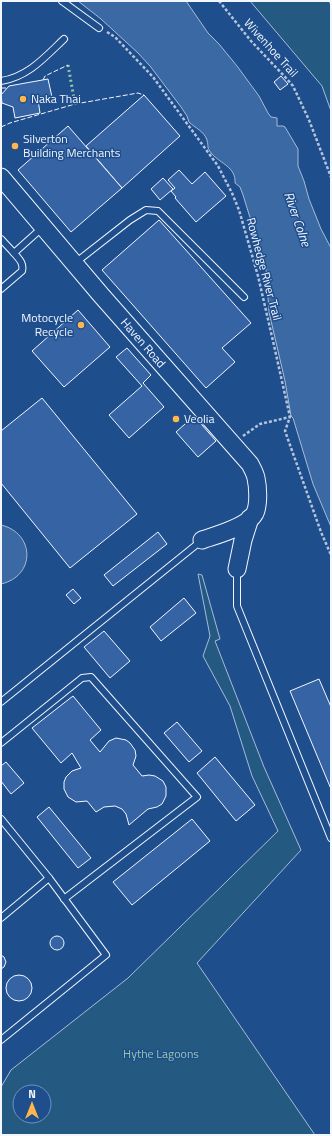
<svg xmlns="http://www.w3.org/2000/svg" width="332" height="1136" font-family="'Titillium Web',sans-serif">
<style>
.green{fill:#245a82;stroke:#a8bbd7;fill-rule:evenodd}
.water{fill:#3b69a3;stroke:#a8bbd7}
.building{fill:#3563a3;stroke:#f2f6ff}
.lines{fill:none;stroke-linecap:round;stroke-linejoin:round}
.lane-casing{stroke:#f2f6ff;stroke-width:8}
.secondary-casing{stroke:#f2f6ff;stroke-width:19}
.path{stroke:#b3c4dc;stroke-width:2.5;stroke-dasharray:3 2;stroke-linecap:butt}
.lane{stroke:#1f4e8c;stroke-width:6}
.secondary{stroke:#1f4e8c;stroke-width:17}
.hedge{stroke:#97c8a6;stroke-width:3;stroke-dasharray:2 3;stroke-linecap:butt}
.fence{stroke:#f2f6ff;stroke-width:1;stroke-dasharray:5 2;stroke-linecap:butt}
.poi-dot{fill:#ffb74d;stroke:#1f4e8c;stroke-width:1.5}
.labels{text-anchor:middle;stroke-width:3;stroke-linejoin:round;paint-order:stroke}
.street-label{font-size:12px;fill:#f2f6ff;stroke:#1f4e8c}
.poi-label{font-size:12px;fill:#f2f6ff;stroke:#1f4e8c;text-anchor:start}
.park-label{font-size:12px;fill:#97c8a6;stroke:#1f4e8c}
.water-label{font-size:13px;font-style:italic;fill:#f2f6ff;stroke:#1f4e8c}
</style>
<rect width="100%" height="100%" fill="#1f4e8c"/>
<g class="green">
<path d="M 250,1 L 329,1 L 331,5 L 331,111 L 322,86 Z"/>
<path d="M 198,574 L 202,575 L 220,639 L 215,641 L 264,767 L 301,850 L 197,963 L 315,1135 L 1,1135 L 1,1087 L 11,1070 L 128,978 L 278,831 L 252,776 L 230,706 L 203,656 L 210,636 ZM 20,1092 L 44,1092 L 44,1116 L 20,1116 Z"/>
</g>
<g class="water">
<path d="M 78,1 L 186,1 L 208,33 L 219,44 L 237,66 L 259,96 L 268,113 L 271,117 L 277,118 L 277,126 L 283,126 L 285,127 L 298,149 L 298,166 L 304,181 L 309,199 L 321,229 L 331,248 L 331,527 L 313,484 L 293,418 L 291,416 L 285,381 L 269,312 L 266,269 L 243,195 L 240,187 L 235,183 C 236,167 221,164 212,154 C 206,147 209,147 207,140 C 204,131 195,128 189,122 L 187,116 L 181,107 L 150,66 L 138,53 L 101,19 Z"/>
<path d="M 1,525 C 35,533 36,576 1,584 Z"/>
</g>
<g class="building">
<path d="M 281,76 L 288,84 L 280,90 L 274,82 Z"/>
<path d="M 48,79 L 52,97 L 38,100 L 40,113 L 15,118 L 13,107 L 2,103 L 1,95 L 9,86 Z"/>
<path d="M 144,95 L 180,136 L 122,188 L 86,146 Z"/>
<path d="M 68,126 L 122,188 L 71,232 L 18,170 Z"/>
<path d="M 179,170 L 192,184 L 205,172 L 226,196 L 196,222 L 175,198 L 176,197 L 171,191 L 175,188 L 168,180 Z"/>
<path d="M 163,178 L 173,189 L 160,200 L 151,189 Z"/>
<path d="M 159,220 L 251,323 L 222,348 L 235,362 L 206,388 L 102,270 Z"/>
<path d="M 78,310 L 110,347 L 64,387 L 32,351 Z"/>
<path d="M 127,348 L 151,375 L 143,383 L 164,407 L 129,438 L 109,415 L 142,386 L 116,357 Z"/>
<path d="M 42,398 L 137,514 L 70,568 L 1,483 L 1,431 Z"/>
<path d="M 194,416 L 216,441 L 198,457 L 176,432 Z"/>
<path d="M 158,532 L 167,544 L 113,586 L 104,575 Z"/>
<path d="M 73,589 L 81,598 L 74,604 L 66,595 Z"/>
<path d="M 184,598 L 196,613 L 161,641 L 150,627 Z"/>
<path d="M 104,631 L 130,661 L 110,678 L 84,647 Z"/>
<path d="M 319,679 L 331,707 L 331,789 L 290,691 Z"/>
<path d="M 73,696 L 101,730 L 90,740 L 100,752 L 109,741 L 116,738 L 126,740 L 130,743 L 135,750 L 136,756 L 133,765 L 142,776 L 149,775 L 155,776 L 163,781 L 166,787 L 166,796 L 162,804 L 157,807 L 148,809 L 129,825 L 126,814 L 122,809 L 115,806 L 104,807 L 96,812 L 87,801 L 76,802 L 68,797 L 64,789 L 64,782 L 66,777 L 72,771 L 81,768 L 72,753 L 61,763 L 32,728 Z"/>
<path d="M 177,722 L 202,751 L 189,762 L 164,733 Z"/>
<path d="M 215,757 L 255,805 L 236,821 L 197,773 Z"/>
<path d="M 6,762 L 24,783 L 11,794 L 1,781 L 1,766 Z"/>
<path d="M 49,807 L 91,858 L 78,868 L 37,817 Z"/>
<path d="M 192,819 L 210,841 L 132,905 L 113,882 Z"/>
<circle cx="57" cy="943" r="7"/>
<path d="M 1,955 L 4,957 L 6,962 L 4,967 L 1,969 Z"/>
<circle cx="19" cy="988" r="13"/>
</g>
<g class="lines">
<g class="lane-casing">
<g id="lane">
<path d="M 62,1 L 99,28"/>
<path d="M 1,81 C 28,77 45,57 64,39"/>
<path d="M 1,239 L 14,253"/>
<path d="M 75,263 L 130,220 L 146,210 L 158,211 L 244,297"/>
<path d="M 1,289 L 22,271 C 24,263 19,259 14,253 L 43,227"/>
<path d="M 237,569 L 237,606 L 331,838"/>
<path d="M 1,702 L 201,541"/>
<path d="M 1,743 L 82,678 L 91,677 L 197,797 L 64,899"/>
<path d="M 1,819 L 49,878"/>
<path d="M 1,918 L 49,878 L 106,955 L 1,1040"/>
</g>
</g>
<g class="secondary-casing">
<g id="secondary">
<path d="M 1,177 L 101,295 L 250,464 C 252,468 255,473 256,478 C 258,487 259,504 255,513 C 248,527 216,535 202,540"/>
<path d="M 237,569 L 243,540 L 250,518"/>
</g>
</g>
<g class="path">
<path d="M 219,1 L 251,41 L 286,78 L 293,86 L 309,120 L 331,177"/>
<path d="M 107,32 L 115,37 L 153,77 L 218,166 L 232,193 L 239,210 L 258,276 L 273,341 L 290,417 L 285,431 L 321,532 L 331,555"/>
<path d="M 243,436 L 260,424 L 290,417"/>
</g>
<use href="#lane" class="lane"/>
<use href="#secondary" class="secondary"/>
<path class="hedge" d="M 68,65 L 75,104"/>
<g class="fence">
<path d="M 43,80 L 45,76 L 68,65"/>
<path d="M 1,88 L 8,88"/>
<path d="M 1,127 L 10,123 L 75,104 L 138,93 L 144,95"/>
</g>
</g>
<g class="poi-dot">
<circle cx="23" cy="99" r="4"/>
<circle cx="15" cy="146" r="4"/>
<circle cx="81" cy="325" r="4"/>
<circle cx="176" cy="419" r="4"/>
</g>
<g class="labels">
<g class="street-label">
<text transform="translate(271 48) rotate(48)" y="4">Wivenhoe Trail</text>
<text transform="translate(264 269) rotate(75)" y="4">Rowhedge River Trail</text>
<text transform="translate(143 343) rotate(49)" y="4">Haven Road</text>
</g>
<g class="poi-label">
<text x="31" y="103">Naka Thai</text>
<text x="23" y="143">Silverton<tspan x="23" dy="14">Building Merchants</tspan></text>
<text x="73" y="322" text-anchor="end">Motocycle<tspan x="73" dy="14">Recycle</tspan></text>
<text x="184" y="423">Veolia</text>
</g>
<g class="park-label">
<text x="161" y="1058">Hythe Lagoons</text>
</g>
<g class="water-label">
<text transform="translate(298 219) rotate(71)" y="5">River Colne</text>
</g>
</g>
<rect width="332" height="1136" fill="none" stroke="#f2f6ff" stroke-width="4"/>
<g transform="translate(32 1104)"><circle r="19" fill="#1f4e8c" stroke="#7391ba"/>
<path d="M0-3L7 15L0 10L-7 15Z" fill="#ffb74d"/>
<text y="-6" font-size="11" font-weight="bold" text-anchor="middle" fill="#f2f6ff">N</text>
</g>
</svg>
